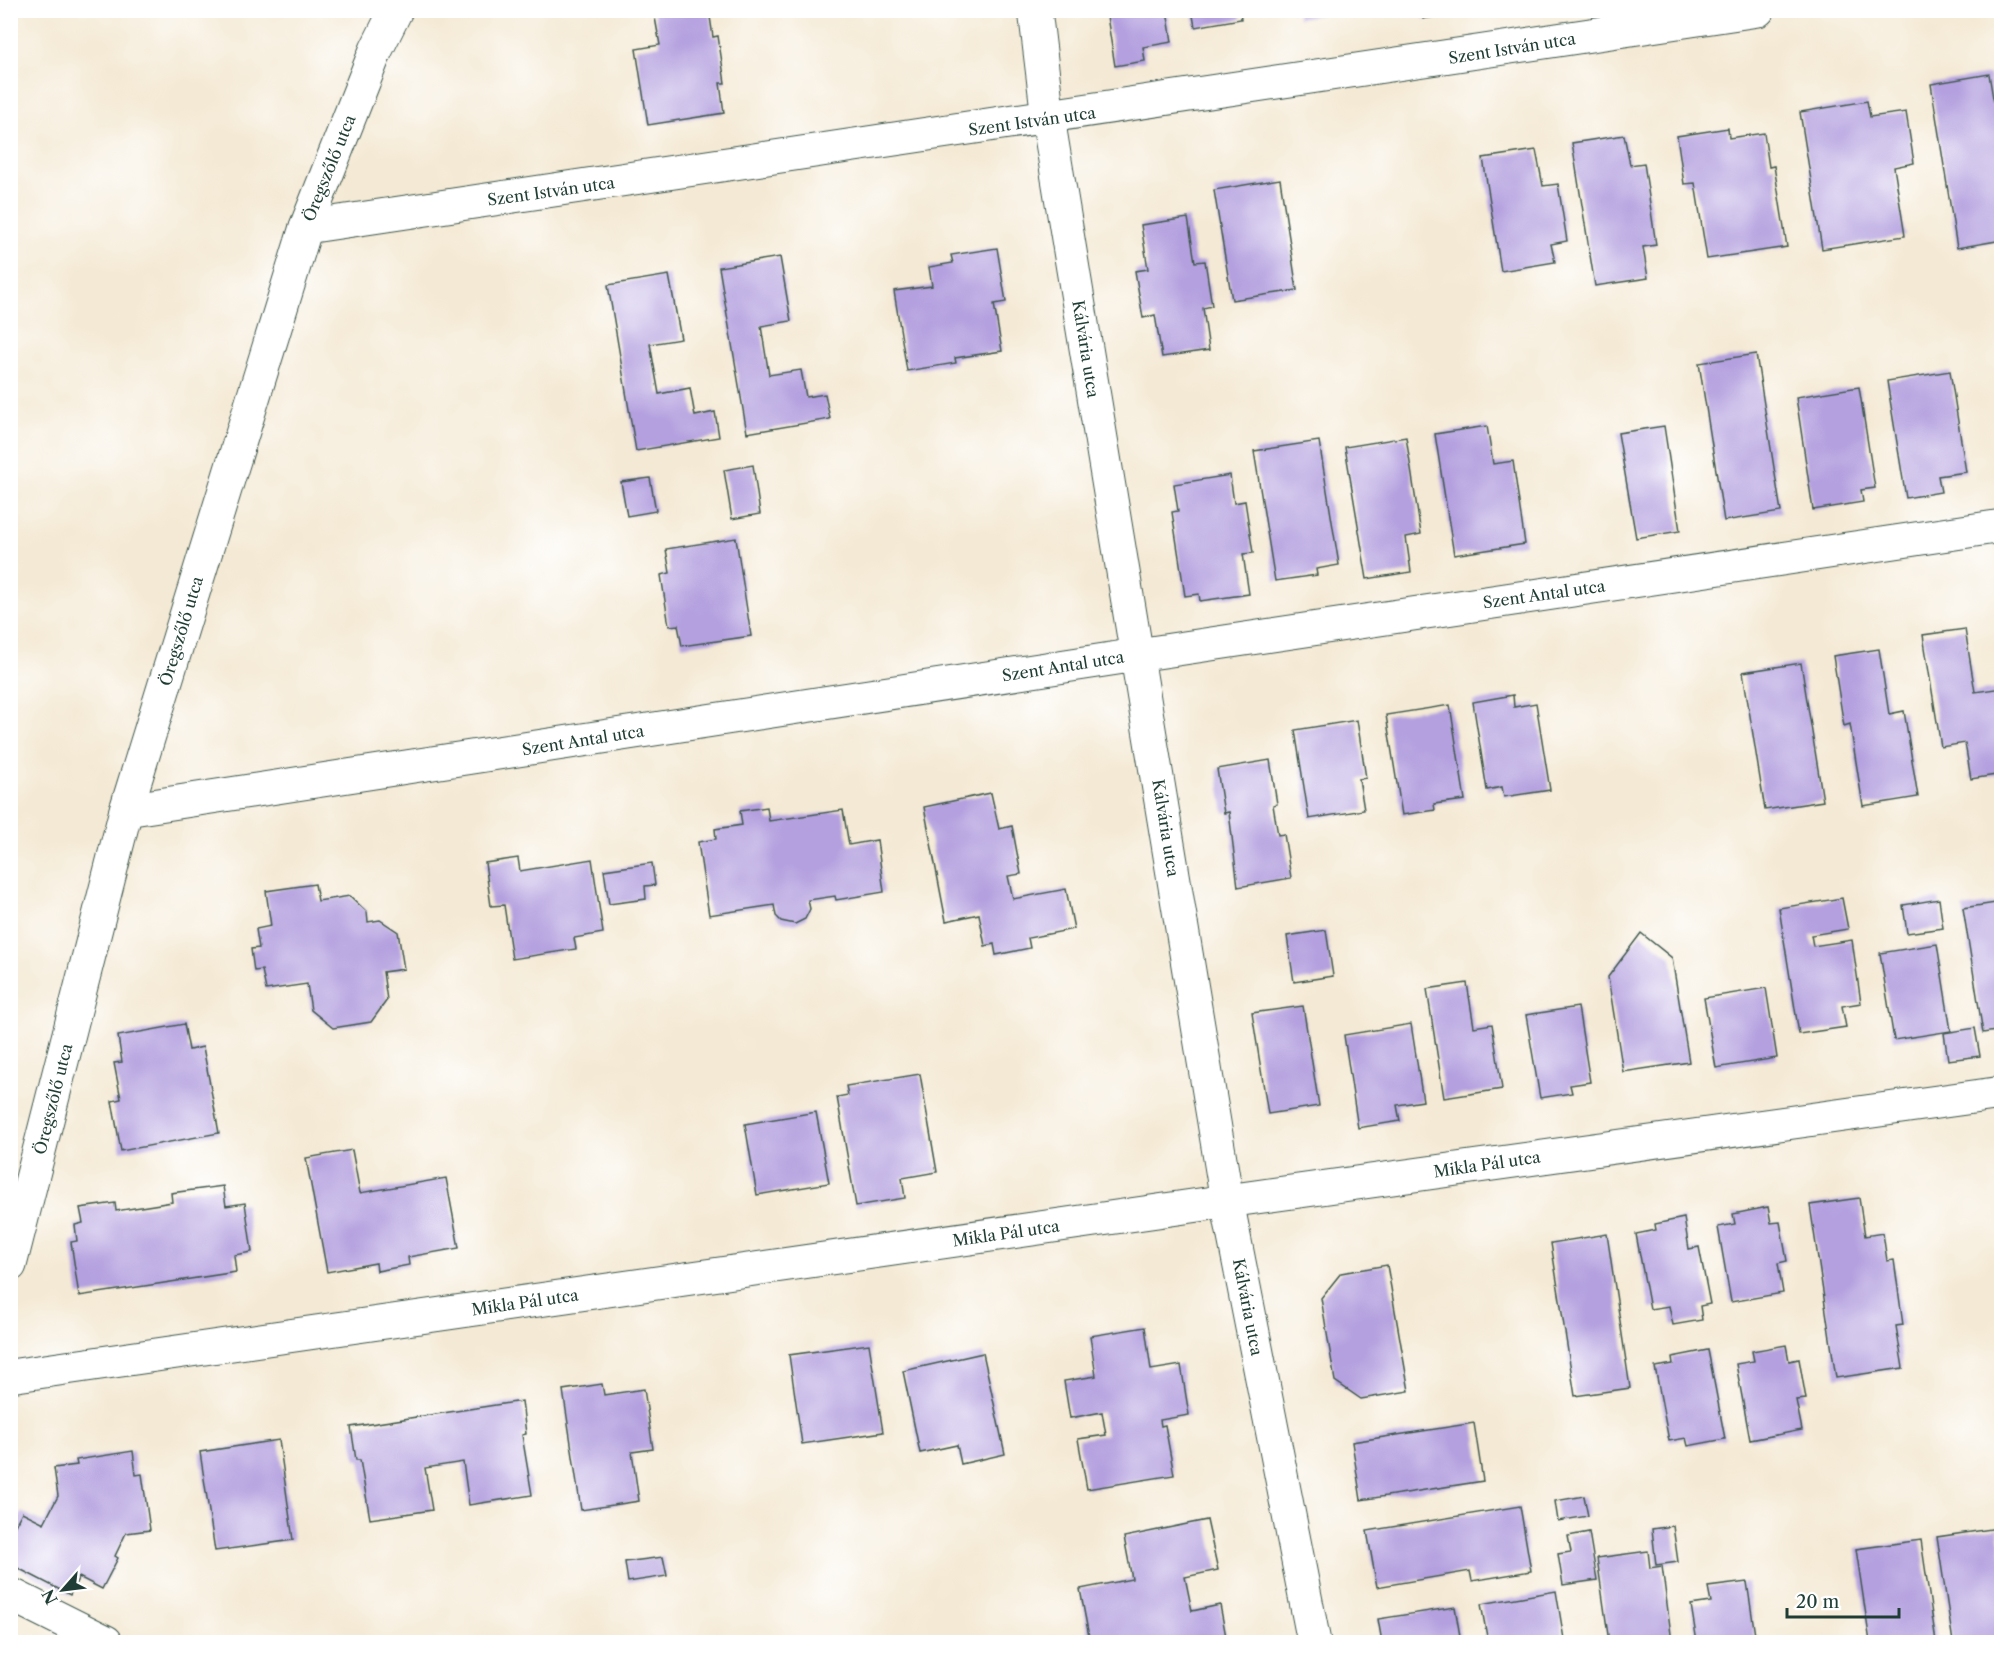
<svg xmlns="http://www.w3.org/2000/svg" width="2012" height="1653" font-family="'Libre Caslon Text',serif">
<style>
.building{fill:#b4a0df}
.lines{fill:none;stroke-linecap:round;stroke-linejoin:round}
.minor-casing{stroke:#3f574c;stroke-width:35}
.minor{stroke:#fff;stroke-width:33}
.labels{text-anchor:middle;stroke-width:4.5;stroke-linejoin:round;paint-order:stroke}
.street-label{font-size:16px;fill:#1f3d34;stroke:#fff}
</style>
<rect width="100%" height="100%" fill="#fff"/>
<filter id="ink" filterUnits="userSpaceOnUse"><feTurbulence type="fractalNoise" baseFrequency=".0167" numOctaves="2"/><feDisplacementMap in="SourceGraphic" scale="12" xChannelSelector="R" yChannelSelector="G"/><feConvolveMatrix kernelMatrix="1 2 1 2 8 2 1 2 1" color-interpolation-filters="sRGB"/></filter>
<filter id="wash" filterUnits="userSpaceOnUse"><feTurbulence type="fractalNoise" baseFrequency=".008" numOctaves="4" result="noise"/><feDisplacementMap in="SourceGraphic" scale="24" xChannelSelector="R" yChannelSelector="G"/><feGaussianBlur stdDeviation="1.35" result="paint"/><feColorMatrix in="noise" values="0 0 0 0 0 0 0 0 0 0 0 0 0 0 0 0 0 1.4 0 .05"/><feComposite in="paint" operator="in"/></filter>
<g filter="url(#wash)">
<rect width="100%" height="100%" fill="#f4e9d4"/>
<g id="blocks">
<g class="building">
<path d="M 664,10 L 709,10 L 713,37 L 718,36 L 725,83 L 720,83 L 724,113 L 648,125 L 636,49 L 660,45 L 654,12 Z"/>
<path d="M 1106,10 L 1167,10 L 1172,42 L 1143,47 L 1145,61 L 1115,66 Z"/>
<path d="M 1192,10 L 1240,10 L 1241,19 L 1195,27 Z"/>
<path d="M 1297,10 L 1337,10 L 1337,12 L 1298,18 Z"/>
<path d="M 1422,10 L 1464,10 L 1464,12 L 1423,19 Z"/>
<path d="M 1989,74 L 2002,152 L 2002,240 L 1957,248 L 1931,84 Z"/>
<path d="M 1867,101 L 1870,117 L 1906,112 L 1914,163 L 1894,167 L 1905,236 L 1822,249 L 1800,112 Z"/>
<path d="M 1728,128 L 1729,138 L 1764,133 L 1769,167 L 1774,166 L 1787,247 L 1707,259 L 1695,183 L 1684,184 L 1677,136 Z"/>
<path d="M 1624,135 L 1630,165 L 1644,163 L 1656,245 L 1643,247 L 1648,278 L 1595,286 L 1572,143 Z"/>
<path d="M 1536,150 L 1543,186 L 1558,184 L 1567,241 L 1551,244 L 1555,262 L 1501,271 L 1483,158 Z"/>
<path d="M 1280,179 L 1297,290 L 1232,300 L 1214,190 Z"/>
<path d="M 1188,218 L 1195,262 L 1205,261 L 1212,306 L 1203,308 L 1209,350 L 1162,357 L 1155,315 L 1143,318 L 1135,271 L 1148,269 L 1141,225 Z"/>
<path d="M 997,248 L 1006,302 L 994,304 L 1002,351 L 955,358 L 956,363 L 907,371 L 894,291 L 932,286 L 929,267 L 953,263 L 951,255 Z"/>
<path d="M 780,257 L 791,321 L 761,326 L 769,375 L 801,370 L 806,397 L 825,394 L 830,419 L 747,433 L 719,267 Z"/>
<path d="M 669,275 L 681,339 L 650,344 L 659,394 L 690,388 L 695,416 L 715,412 L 719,437 L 636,451 L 608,285 Z"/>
<path d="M 1756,354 L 1781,512 L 1724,521 L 1699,363 Z"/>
<path d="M 1950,371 L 1966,472 L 1938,476 L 1941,492 L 1906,498 L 1887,381 Z"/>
<path d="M 1859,387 L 1875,488 L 1861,490 L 1863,502 L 1813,510 L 1796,397 Z"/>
<path d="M 1487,426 L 1493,464 L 1513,461 L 1525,544 L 1454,555 L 1435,434 Z"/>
<path d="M 1664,426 L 1680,531 L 1636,538 L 1618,433 Z"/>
<path d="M 1406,437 L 1421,534 L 1406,537 L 1411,572 L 1367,579 L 1345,447 Z"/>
<path d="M 1319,441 L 1339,565 L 1316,569 L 1317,575 L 1275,581 L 1254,451 Z"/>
<path d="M 753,465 L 760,514 L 732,519 L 724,470 Z"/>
<path d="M 1230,475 L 1234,503 L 1245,501 L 1253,553 L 1243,554 L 1249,594 L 1200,601 L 1199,594 L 1185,596 L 1172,512 L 1178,511 L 1174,484 Z"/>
<path d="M 650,478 L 656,511 L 627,516 L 621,482 Z"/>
<path d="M 736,538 L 751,636 L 682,646 L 678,625 L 669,626 L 661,575 L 670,573 L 666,549 Z"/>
<path d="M 1965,629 L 1975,692 L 2002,688 L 2002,774 L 1971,779 L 1965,743 L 1941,747 L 1923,635 Z"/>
<path d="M 1879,649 L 1889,714 L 1904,711 L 1918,797 L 1863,806 L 1850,724 L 1844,726 L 1833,656 Z"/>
<path d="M 1801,663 L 1823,801 L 1765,810 L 1743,672 Z"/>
<path d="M 1513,695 L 1514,707 L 1536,703 L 1550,790 L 1504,797 L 1502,787 L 1487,790 L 1473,702 Z"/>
<path d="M 1450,705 L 1465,800 L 1434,804 L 1435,810 L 1402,815 L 1386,715 Z"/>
<path d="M 1357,720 L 1366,778 L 1359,779 L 1364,810 L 1309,819 L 1295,730 Z"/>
<path d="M 1270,760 L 1277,804 L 1273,805 L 1278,835 L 1284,834 L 1291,878 L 1238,887 L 1229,812 L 1224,813 L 1217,769 Z"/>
<path d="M 991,793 L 999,829 L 1012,826 L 1021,874 L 1008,876 L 1013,899 L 1066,889 L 1074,929 L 1028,938 L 1030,948 L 996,955 L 994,944 L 985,946 L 979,914 L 946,921 L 924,807 Z"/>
<path d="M 767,807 L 769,821 L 843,810 L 849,845 L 877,840 L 884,892 L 836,900 L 835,896 L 808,900 L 810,909 L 805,919 L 795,924 L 781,921 L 776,916 L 774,905 L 709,915 L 698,842 L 716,839 L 715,829 L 742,825 L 740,811 Z"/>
<path d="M 518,858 L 520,871 L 592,859 L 603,933 L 574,938 L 576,949 L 512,959 L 504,905 L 491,906 L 485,863 Z"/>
<path d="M 652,863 L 655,885 L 645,886 L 646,899 L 609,904 L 604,870 Z"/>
<path d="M 315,884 L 318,901 L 350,896 L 367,912 L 368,922 L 380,920 L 398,932 L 404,969 L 383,972 L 387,1000 L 371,1022 L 333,1028 L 311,1010 L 307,984 L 266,990 L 262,970 L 254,971 L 251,949 L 259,948 L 256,929 L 271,926 L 266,891 Z"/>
<path d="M 1842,898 L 1848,929 L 1811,935 L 1813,946 L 1852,940 L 1861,1003 L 1842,1006 L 1846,1027 L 1799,1034 L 1779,908 Z"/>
<path d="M 1939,899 L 1943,928 L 1907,933 L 1903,905 Z"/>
<path d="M 2002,902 L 2002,1030 L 1983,1033 L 1963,908 Z"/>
<path d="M 1326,930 L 1333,976 L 1294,982 L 1287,936 Z"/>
<path d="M 1641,933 L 1672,958 L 1689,1062 L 1623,1072 L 1608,977 Z"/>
<path d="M 1937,944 L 1951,1031 L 1894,1040 L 1880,953 Z"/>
<path d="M 1467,983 L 1474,1027 L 1492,1024 L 1502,1089 L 1444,1098 L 1427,989 Z"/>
<path d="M 1766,988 L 1777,1058 L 1716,1068 L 1704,998 Z"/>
<path d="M 1303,1006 L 1319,1106 L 1268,1114 L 1252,1013 Z"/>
<path d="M 1578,1007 L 1590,1082 L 1570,1085 L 1572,1093 L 1540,1098 L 1526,1015 Z"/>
<path d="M 184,1024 L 189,1050 L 203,1047 L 219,1133 L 121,1151 L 112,1101 L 121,1099 L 114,1063 L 122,1062 L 118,1036 Z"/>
<path d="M 1411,1024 L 1423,1101 L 1397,1105 L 1400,1121 L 1358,1128 L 1344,1035 Z"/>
<path d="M 1975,1028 L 1980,1056 L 1948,1060 L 1944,1033 Z"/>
<path d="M 920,1074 L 937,1172 L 902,1178 L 905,1198 L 856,1206 L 837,1097 L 848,1095 L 846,1086 Z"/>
<path d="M 816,1112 L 829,1183 L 757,1195 L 745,1124 Z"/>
<path d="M 352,1150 L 360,1193 L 446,1178 L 459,1248 L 408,1257 L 409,1265 L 377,1271 L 376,1263 L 327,1272 L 306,1158 Z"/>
<path d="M 223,1186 L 226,1206 L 245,1203 L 252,1252 L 234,1255 L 236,1272 L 79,1296 L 71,1242 L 77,1241 L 75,1225 L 83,1223 L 80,1208 L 115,1203 L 116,1211 L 172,1202 L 171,1193 Z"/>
<path d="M 1859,1198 L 1865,1236 L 1883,1233 L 1887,1261 L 1894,1260 L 1903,1325 L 1896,1326 L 1903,1368 L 1836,1378 L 1810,1205 Z"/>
<path d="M 1768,1207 L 1771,1223 L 1780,1222 L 1787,1261 L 1778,1263 L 1783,1293 L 1731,1302 L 1718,1227 L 1735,1224 L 1733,1214 Z"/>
<path d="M 1684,1218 L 1689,1249 L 1699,1247 L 1710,1304 L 1700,1306 L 1702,1320 L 1673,1325 L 1669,1306 L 1650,1309 L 1636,1234 L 1656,1230 L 1655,1224 Z"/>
<path d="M 1607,1234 L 1630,1388 L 1575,1396 L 1551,1243 Z"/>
<path d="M 1387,1265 L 1409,1391 L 1361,1399 L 1335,1381 L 1321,1298 L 1341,1273 Z"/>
<path d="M 1145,1327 L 1151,1370 L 1181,1365 L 1189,1415 L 1160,1420 L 1161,1426 L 1165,1425 L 1174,1475 L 1087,1489 L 1078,1439 L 1106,1435 L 1102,1412 L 1070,1418 L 1064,1381 L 1096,1376 L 1090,1336 Z"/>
<path d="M 869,1344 L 883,1432 L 802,1444 L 789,1355 Z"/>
<path d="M 1786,1345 L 1789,1361 L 1799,1359 L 1806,1399 L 1796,1400 L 1802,1430 L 1750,1440 L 1736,1364 L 1754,1361 L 1752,1351 Z"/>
<path d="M 1708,1350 L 1725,1439 L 1688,1446 L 1686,1438 L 1669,1441 L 1655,1367 L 1673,1364 L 1672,1357 Z"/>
<path d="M 983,1353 L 1005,1454 L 961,1464 L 957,1445 L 920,1453 L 903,1371 Z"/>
<path d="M 602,1384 L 604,1395 L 644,1389 L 653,1449 L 632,1452 L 639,1501 L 581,1510 L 563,1390 Z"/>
<path d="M 522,1401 L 526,1434 L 522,1435 L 532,1495 L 469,1505 L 463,1462 L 425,1468 L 432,1510 L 370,1519 L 360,1460 L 356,1460 L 351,1427 Z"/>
<path d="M 1474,1423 L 1483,1481 L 1361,1500 L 1352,1442 Z"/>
<path d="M 279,1440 L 293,1540 L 215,1551 L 200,1452 Z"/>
<path d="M 133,1451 L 136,1475 L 142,1474 L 150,1530 L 126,1533 L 115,1556 L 118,1558 L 102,1589 L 79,1577 L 70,1595 L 10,1564 L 10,1555 L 16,1545 L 10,1542 L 10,1535 L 22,1512 L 44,1523 L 58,1496 L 54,1468 L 77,1465 L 76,1460 Z"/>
<path d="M 1584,1496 L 1588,1516 L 1558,1521 L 1555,1501 Z"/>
<path d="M 1520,1506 L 1531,1571 L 1472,1581 L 1470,1571 L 1377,1587 L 1367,1531 Z"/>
<path d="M 1207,1520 L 1218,1570 L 1185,1577 L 1192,1611 L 1220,1605 L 1227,1642 L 1090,1642 L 1080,1589 L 1132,1579 L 1124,1537 Z"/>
<path d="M 1673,1526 L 1678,1562 L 1656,1565 L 1652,1529 Z"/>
<path d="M 1998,1528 L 2002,1555 L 2002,1642 L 1953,1642 L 1937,1537 Z"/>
<path d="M 1589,1532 L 1597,1580 L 1563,1585 L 1558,1554 L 1571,1552 L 1568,1536 Z"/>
<path d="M 1921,1540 L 1936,1642 L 1870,1642 L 1856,1549 Z"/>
<path d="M 1648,1551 L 1650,1568 L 1662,1566 L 1672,1642 L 1609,1642 L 1597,1558 Z"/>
<path d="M 663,1557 L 667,1576 L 628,1582 L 625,1562 Z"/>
<path d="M 1747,1582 L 1756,1642 L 1697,1642 L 1691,1605 L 1711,1602 L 1708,1587 Z"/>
<path d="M 1556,1591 L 1564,1639 L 1544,1642 L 1488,1642 L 1481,1604 Z"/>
<path d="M 1455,1607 L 1461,1642 L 1382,1642 L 1378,1619 Z"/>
</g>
</g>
</g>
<g filter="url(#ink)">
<use href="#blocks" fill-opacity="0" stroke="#3f574c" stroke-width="1.5"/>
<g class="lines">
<g class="minor-casing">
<g id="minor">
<path d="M 1035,10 L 1048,118 L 1227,1201 L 1314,1642"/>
<path d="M 306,227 L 1758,10"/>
<path d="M 126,810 L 1137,655 L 2002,526"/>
<path d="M 10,1265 L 126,810 L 306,227 L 376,50 L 396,10"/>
<path d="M 10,1376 L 1227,1201 L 2002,1093"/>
<path d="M 10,1594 L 106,1642"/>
</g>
</g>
<use href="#minor" class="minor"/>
</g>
</g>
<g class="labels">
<g class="street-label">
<text transform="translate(1512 48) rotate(-9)" y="6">Szent István utca</text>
<text transform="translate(1032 121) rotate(-8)" y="6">Szent István utca</text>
<text transform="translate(329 168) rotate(-68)" y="6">Öregszőlő utca</text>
<text transform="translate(551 191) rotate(-8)" y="6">Szent István utca</text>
<text transform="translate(1086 349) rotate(81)" y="6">Kálvária utca</text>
<text transform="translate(1544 594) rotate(-8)" y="6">Szent Antal utca</text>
<text transform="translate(181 631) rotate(-73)" y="6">Öregszőlő utca</text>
<text transform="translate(1063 666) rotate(-9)" y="6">Szent Antal utca</text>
<text transform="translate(583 740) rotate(-9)" y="6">Szent Antal utca</text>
<text transform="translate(1166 828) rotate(81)" y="6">Kálvária utca</text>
<text transform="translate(53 1099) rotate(-76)" y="6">Öregszőlő utca</text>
<text transform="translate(1487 1164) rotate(-8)" y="6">Mikla Pál utca</text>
<text transform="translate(1006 1233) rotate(-8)" y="6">Mikla Pál utca</text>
<text transform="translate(525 1302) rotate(-8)" y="6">Mikla Pál utca</text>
<text transform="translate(1248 1307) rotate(79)" y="6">Kálvária utca</text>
</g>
</g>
<rect width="2012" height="1653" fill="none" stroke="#fff" stroke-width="36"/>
<g transform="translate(63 1590) rotate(242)" stroke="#ffffff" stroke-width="4.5" paint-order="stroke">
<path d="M0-4.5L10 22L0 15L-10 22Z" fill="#1f3d34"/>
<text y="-9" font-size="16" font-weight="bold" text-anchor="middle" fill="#1f3d34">N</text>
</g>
<path d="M1787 1608v9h112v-9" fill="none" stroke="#1f3d34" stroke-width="3"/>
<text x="1796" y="1608" font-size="18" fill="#1f3d34" stroke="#ffffff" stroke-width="4.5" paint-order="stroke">20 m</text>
</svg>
